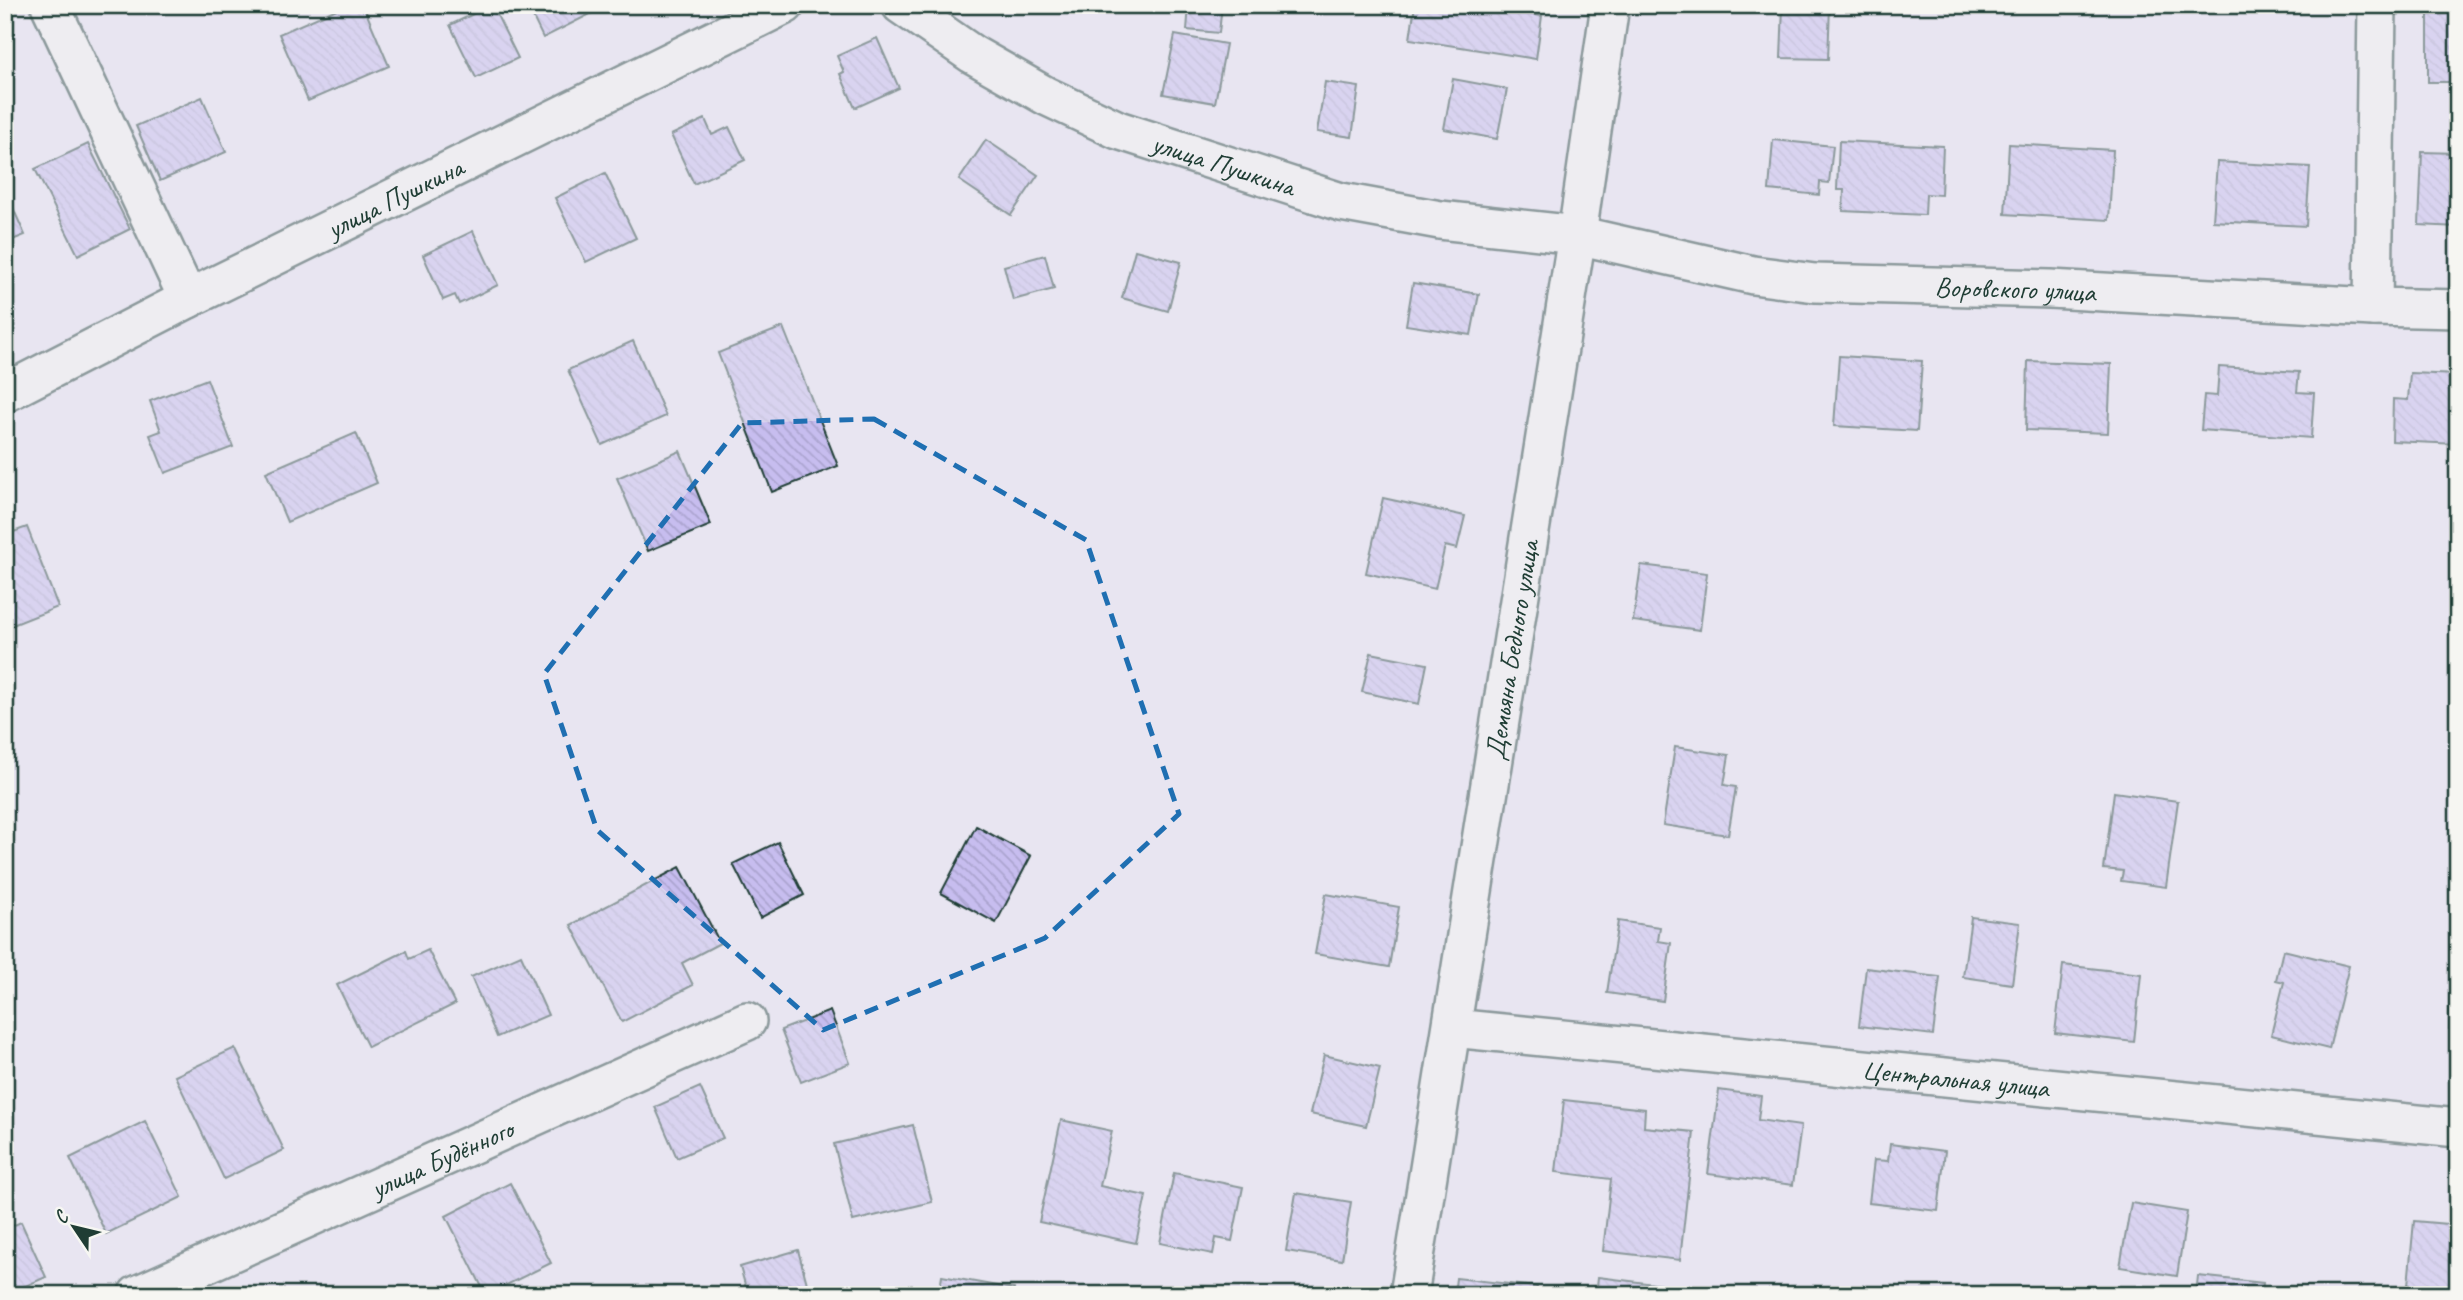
<svg xmlns="http://www.w3.org/2000/svg" width="2463" height="1300" font-family="Caveat,sans-serif">
<style>
.building{fill:url(#building-back-hatch);stroke:#1f3d34;stroke-width:2}
.lines{fill:none;stroke-linecap:round;stroke-linejoin:round}
.minor-casing{stroke:#1f3d34;stroke-width:42}
.minor{stroke:#f6f6f2;stroke-width:37}
.marked{fill:none;stroke:#1f6fb2;stroke-width:5;stroke-dasharray:14 9;stroke-linejoin:round}
.labels{text-anchor:middle;stroke-width:6;stroke-linejoin:round;paint-order:stroke}
.street-label{font-size:28px;fill:#1f3d34;stroke:#f6f6f2}
</style>
<defs>
<pattern id="building-back-hatch" width="6" height="6" patternUnits="userSpaceOnUse" patternTransform="scale(1.75)"><rect width="6" height="6" fill="#c7bdef"/><path d="M-1 5l2 2M0 0l6 6M5-1l2 2" fill="none" stroke="#aaa3ce"/></pattern>
</defs>
<rect width="100%" height="100%" fill="#e8e5f1"/>
<filter id="ink" filterUnits="userSpaceOnUse"><feTurbulence type="fractalNoise" baseFrequency=".0143" numOctaves="2"/><feDisplacementMap in="SourceGraphic" scale="14" xChannelSelector="R" yChannelSelector="G"/><feConvolveMatrix kernelMatrix="1 2 1 2 8 2 1 2 1" color-interpolation-filters="sRGB"/></filter>
<g filter="url(#ink)">
<g class="building">
<path d="M 346,5 L 363,5 L 389,66 L 308,101 L 279,34 Z"/>
<path d="M 492,5 L 518,58 L 476,78 L 450,25 Z"/>
<path d="M 527,5 L 608,5 L 543,38 Z"/>
<path d="M 1189,5 L 1222,5 L 1219,33 L 1187,30 Z"/>
<path d="M 1415,5 L 1471,5 L 1542,16 L 1536,59 L 1410,39 Z"/>
<path d="M 1783,5 L 1830,6 L 1828,59 L 1781,58 Z"/>
<rect x="2428" y="5" width="30" height="77"/>
<path d="M 1175,35 L 1226,44 L 1215,103 L 1163,94 Z"/>
<path d="M 877,38 L 899,88 L 855,108 L 840,74 L 844,72 L 837,56 Z"/>
<path d="M 1453,79 L 1507,89 L 1497,139 L 1444,129 Z"/>
<path d="M 1325,82 L 1359,87 L 1352,137 L 1317,132 Z"/>
<path d="M 202,97 L 226,152 L 160,181 L 136,126 Z"/>
<path d="M 705,119 L 712,135 L 729,127 L 745,160 L 694,184 L 671,135 Z"/>
<path d="M 986,140 L 1038,175 L 1011,215 L 959,180 Z"/>
<path d="M 1773,140 L 1833,146 L 1829,183 L 1820,182 L 1819,195 L 1769,190 Z"/>
<path d="M 1839,141 L 1943,146 L 1941,195 L 1926,194 L 1925,215 L 1843,211 L 1844,190 L 1837,190 Z"/>
<path d="M 88,144 L 130,229 L 78,255 L 35,169 Z"/>
<path d="M 2009,144 L 2113,150 L 2109,220 L 2005,214 Z"/>
<path d="M 2422,152 L 2458,153 L 2458,227 L 2419,225 Z"/>
<path d="M 2217,162 L 2310,167 L 2306,226 L 2213,221 Z"/>
<path d="M 605,173 L 636,238 L 586,262 L 555,198 Z"/>
<path d="M 5,190 L 25,235 L 5,243 Z"/>
<path d="M 473,231 L 498,285 L 459,304 L 455,295 L 443,300 L 423,255 Z"/>
<path d="M 1135,250 L 1181,262 L 1168,311 L 1122,298 Z"/>
<path d="M 1045,255 L 1054,289 L 1013,300 L 1004,266 Z"/>
<path d="M 1413,283 L 1479,294 L 1471,335 L 1406,325 Z"/>
<path d="M 783,327 L 838,466 L 772,492 L 718,353 Z"/>
<path d="M 633,341 L 666,416 L 602,445 L 568,370 Z"/>
<path d="M 1839,356 L 1922,361 L 1917,431 L 1834,426 Z"/>
<path d="M 2028,361 L 2111,364 L 2108,433 L 2026,430 Z"/>
<path d="M 2219,367 L 2299,372 L 2297,392 L 2314,393 L 2311,438 L 2201,430 L 2204,395 L 2217,396 Z"/>
<path d="M 2410,373 L 2458,375 L 2458,444 L 2392,441 L 2393,399 L 2408,400 Z"/>
<path d="M 207,379 L 233,447 L 165,473 L 150,435 L 161,431 L 150,401 Z"/>
<path d="M 356,433 L 377,483 L 287,522 L 266,472 Z"/>
<path d="M 680,451 L 711,525 L 648,551 L 617,478 Z"/>
<path d="M 1383,498 L 1465,516 L 1457,549 L 1445,546 L 1435,589 L 1366,573 Z"/>
<path d="M 27,527 L 58,607 L 5,628 L 5,535 Z"/>
<path d="M 1641,565 L 1707,573 L 1700,630 L 1633,621 Z"/>
<path d="M 1371,653 L 1427,664 L 1419,704 L 1362,692 Z"/>
<path d="M 1675,747 L 1729,755 L 1724,785 L 1736,787 L 1728,835 L 1663,825 Z"/>
<path d="M 2114,792 L 2178,801 L 2166,887 L 2121,881 L 2123,871 L 2104,869 Z"/>
<path d="M 976,826 L 1031,856 L 996,923 L 941,893 Z"/>
<path d="M 778,842 L 804,895 L 760,918 L 733,864 Z"/>
<path d="M 680,867 L 720,943 L 682,963 L 693,985 L 622,1022 L 571,925 Z"/>
<path d="M 1326,894 L 1399,907 L 1389,967 L 1315,954 Z"/>
<path d="M 1971,917 L 2020,923 L 2012,984 L 1963,977 Z"/>
<path d="M 1618,921 L 1660,927 L 1658,941 L 1671,943 L 1663,1001 L 1607,993 Z"/>
<path d="M 428,950 L 455,1004 L 368,1047 L 337,985 L 406,951 L 409,959 Z"/>
<path d="M 2283,950 L 2349,966 L 2329,1049 L 2271,1035 L 2284,982 L 2276,980 Z"/>
<path d="M 2451,952 L 2458,952 L 2458,1029 L 2449,1029 Z"/>
<path d="M 521,955 L 548,1015 L 497,1037 L 471,977 Z"/>
<path d="M 2063,965 L 2141,974 L 2134,1042 L 2055,1033 Z"/>
<path d="M 1866,968 L 1940,977 L 1933,1035 L 1859,1026 Z"/>
<path d="M 830,1011 L 850,1063 L 801,1082 L 781,1030 Z"/>
<path d="M 235,1048 L 284,1150 L 224,1179 L 175,1076 Z"/>
<path d="M 1324,1055 L 1380,1068 L 1366,1126 L 1310,1114 Z"/>
<path d="M 700,1087 L 723,1138 L 677,1158 L 655,1107 Z"/>
<path d="M 1719,1090 L 1761,1096 L 1758,1120 L 1801,1126 L 1793,1185 L 1708,1174 Z"/>
<path d="M 1564,1100 L 1645,1109 L 1644,1127 L 1694,1132 L 1680,1260 L 1603,1251 L 1611,1179 L 1556,1172 Z"/>
<path d="M 1061,1120 L 1112,1131 L 1100,1186 L 1146,1196 L 1136,1243 L 1039,1222 Z"/>
<path d="M 145,1121 L 182,1197 L 106,1234 L 70,1158 Z"/>
<path d="M 913,1125 L 932,1202 L 853,1221 L 834,1144 Z"/>
<path d="M 1890,1144 L 1945,1151 L 1938,1211 L 1869,1203 L 1874,1160 L 1888,1161 Z"/>
<path d="M 1174,1173 L 1243,1187 L 1232,1241 L 1216,1238 L 1213,1254 L 1160,1243 Z"/>
<path d="M 510,1183 L 551,1263 L 486,1295 L 446,1216 Z"/>
<path d="M 1296,1193 L 1351,1202 L 1342,1260 L 1286,1251 Z"/>
<path d="M 2131,1203 L 2187,1212 L 2177,1276 L 2120,1267 Z"/>
<path d="M 2414,1221 L 2458,1225 L 2458,1290 L 2408,1285 Z"/>
<path d="M 21,1222 L 46,1277 L 5,1295 L 5,1229 Z"/>
<path d="M 798,1250 L 810,1295 L 748,1295 L 740,1267 Z"/>
<path d="M 942,1276 L 1014,1289 L 1013,1295 L 939,1295 Z"/>
<path d="M 2198,1276 L 2263,1283 L 2262,1295 L 2196,1295 Z"/>
<path d="M 1598,1277 L 1671,1286 L 1669,1295 L 1596,1295 Z"/>
<path d="M 1456,1278 L 1537,1287 L 1536,1295 L 1454,1295 Z"/>
</g>
<g class="lines">
<g class="minor-casing">
<g id="minor">
<path d="M 50,5 L 188,299"/>
<path id="s1" d="M 901,5 L 972,54 L 1046,96 L 1118,130 L 1341,202 L 1440,220 L 1577,235 L 1753,275 L 1815,283 L 2050,289 L 2373,307 L 2458,309"/>
<path d="M 2373,307 L 2377,5"/>
<path id="s2" d="M 5,393 L 188,299 L 785,5"/>
<path id="s3" d="M 1452,1028 L 2458,1128"/>
<path id="s4" d="M 137,1295 L 747,1021"/>
<path id="s5" d="M 1409,1295 L 1577,235 L 1610,5"/>
</g>
</g>
<use href="#minor" class="minor"/>
</g>
</g>
<path d="M0 0H2463V1300H0ZM 874,419 L 1086,540 L 1179,814 L 1045,938 L 823,1030 L 597,830 L 544,674 L 742,423 Z" fill="#e8e5f1" fill-opacity=".55" fill-rule="evenodd"/>
<path class="marked" d="M 874,419 L 1086,540 L 1179,814 L 1045,938 L 823,1030 L 597,830 L 544,674 L 742,423 Z"/>
<g class="labels">
<g class="street-label">
<text dy="10" stroke="none"><textPath href="#s1" startOffset="362">улица Пушкина</textPath></text>
<text dy="10" stroke="none"><textPath href="#s2" startOffset="436">улица Пушкина</textPath></text>
<text dy="10" stroke="none"><textPath href="#s1" startOffset="1167">Воровского улица</textPath></text>
<text dy="10" stroke="none"><textPath href="#s5" startOffset="653">Демьяна Бедного улица</textPath></text>
<text dy="10" stroke="none"><textPath href="#s3" startOffset="506">Центральная улица</textPath></text>
<text dy="10" stroke="none"><textPath href="#s4" startOffset="334">улица Будённого</textPath></text>
</g>
</g>
<rect width="2463" height="1300" fill="none" stroke="#f6f6f2" stroke-width="28"/>
<rect x="14" y="14" width="2435" height="1272" fill="none" stroke="#1f3d34" stroke-width="2.5" filter="url(#ink)"/>
<g transform="translate(74 1227) rotate(305)" stroke="#f6f6f2" stroke-width="5" paint-order="stroke">
<path d="M0-5L12 26L0 18L-12 26Z" fill="#1f3d34"/>
<text y="-10" font-size="19" font-weight="bold" text-anchor="middle" fill="#1f3d34">С</text>
</g>
</svg>
